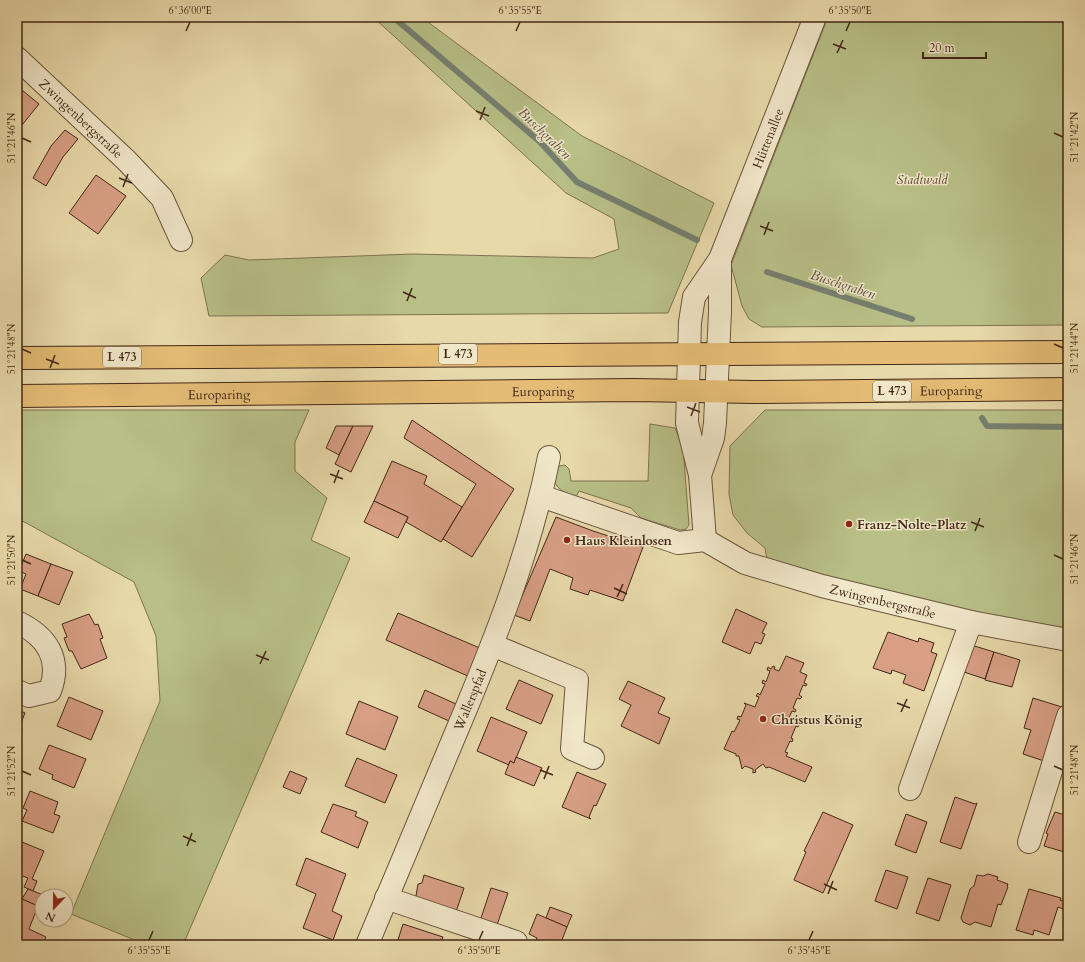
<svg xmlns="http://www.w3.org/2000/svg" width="1085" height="962" font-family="Cardo,serif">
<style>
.green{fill:#b8bf87;stroke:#7e734f}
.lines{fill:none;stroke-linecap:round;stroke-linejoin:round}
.stream{stroke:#757f6f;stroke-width:6}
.building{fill:#d89f85;stroke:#432717}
.minor-casing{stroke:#6c543c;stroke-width:24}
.major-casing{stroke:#432717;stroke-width:24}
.minor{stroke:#f0e6c8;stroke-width:22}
.major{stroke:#e4bc75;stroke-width:22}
.ticks{fill:none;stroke:#432717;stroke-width:1.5}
.poi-dot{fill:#8f2418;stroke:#f0e6c8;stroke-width:1.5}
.labels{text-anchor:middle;stroke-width:3;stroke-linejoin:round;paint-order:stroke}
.shield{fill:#f0e6c8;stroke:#77604c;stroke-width:1}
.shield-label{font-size:12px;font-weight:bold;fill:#432717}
.street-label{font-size:13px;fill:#432717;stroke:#f0e6c8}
.park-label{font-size:13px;font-style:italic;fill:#5a452d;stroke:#f0e6c8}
.poi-label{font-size:13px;font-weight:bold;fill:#432717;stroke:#f0e6c8;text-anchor:start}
.water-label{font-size:14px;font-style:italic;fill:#584c3c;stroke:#f0e6c8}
.neatline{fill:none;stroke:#432717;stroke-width:1.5}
.ticks-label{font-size:10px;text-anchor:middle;fill:#432717}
</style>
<rect width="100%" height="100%" fill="#e8d9aa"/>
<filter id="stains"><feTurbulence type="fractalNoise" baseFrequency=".005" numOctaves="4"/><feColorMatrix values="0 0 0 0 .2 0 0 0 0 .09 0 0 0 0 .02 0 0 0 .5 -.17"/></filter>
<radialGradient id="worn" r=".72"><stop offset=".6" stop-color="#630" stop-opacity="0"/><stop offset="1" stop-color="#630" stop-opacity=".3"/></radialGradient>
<g class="green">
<path d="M 373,17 L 421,17 L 582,136 L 714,203 L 668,313 L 209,316 L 201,278 L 225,255 L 249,260 L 413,254 L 593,258 L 619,249 L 614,219 L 566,193 Z"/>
<path d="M 828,17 L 1068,17 L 1068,325 L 762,327 L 749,319 L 742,306 L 731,265 Z"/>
<path d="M 17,410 L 309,410 L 295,442 L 295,471 L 327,498 L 311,540 L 350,558 L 183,945 L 147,945 L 71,914 L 160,701 L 156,636 L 134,582 L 17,518 Z"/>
<path d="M 765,410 L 1068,410 L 1068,629 L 1006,620 L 872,591 L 767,560 L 765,548 L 747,533 L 733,515 L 729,494 L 730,446 Z"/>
<path d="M 650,424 L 675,428 L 683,447 L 689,525 L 686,529 L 680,530 L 641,518 L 631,508 L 579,491 L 576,497 C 560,491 547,484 559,466 L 565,465 L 569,469 L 571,481 L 648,481 Z"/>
</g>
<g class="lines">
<g class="stream">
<path d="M 393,17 L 539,141 L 577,182 L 697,240"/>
<path d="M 767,272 L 912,319"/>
<path d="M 982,418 L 987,426 L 1068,427"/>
</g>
</g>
<g class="building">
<path d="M 17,86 L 39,104 L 18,130 L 17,129 Z"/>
<path d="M 65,130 L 78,139 L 63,157 L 46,186 L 33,178 L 51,146 Z"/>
<path d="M 96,175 L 126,196 L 98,234 L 69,213 Z"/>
<path d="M 412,420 L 514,489 L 472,557 L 443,539 L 476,484 L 404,438 Z"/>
<path d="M 336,426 L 353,426 L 339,455 L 326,448 Z"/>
<path d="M 353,426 L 373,426 L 351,472 L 335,464 Z"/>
<path d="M 392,461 L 427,476 L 424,484 L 462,507 L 441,542 L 406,522 L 408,517 L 374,501 Z"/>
<path d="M 374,501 L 408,517 L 398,538 L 364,522 Z"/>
<path d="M 556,517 L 593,531 L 643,547 L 623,601 L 590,590 L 588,595 L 570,589 L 573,578 L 550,569 L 530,621 L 514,615 Z"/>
<path d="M 26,554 L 51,564 L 38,596 L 20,589 L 26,574 L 19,571 Z"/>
<path d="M 51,564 L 73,572 L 59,605 L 38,596 Z"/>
<path d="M 736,609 L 767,623 L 762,633 L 765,634 L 761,644 L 755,642 L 750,654 L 722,642 Z"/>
<path d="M 398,613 L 482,649 L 470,677 L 386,640 Z"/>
<path d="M 89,614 L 95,625 L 98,624 L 103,638 L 100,639 L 107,658 L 81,669 L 72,651 L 69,651 L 64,638 L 67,637 L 62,624 Z"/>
<path d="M 888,632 L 918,642 L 919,638 L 934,643 L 931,652 L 937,654 L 924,691 L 903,683 L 906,675 L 892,670 L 891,674 L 873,668 Z"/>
<path d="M 968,644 L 994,652 L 985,679 L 958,670 Z"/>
<path d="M 994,652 L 1020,660 L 1012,687 L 985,680 Z"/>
<path d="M 786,656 L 804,663 L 800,672 L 807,675 L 804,683 L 807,684 L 806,686 L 803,685 L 799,695 L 802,697 L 800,699 L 797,698 L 793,708 L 796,710 L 795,712 L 792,711 L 788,720 L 799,725 L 798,727 L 796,726 L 791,738 L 793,739 L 792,742 L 790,741 L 785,752 L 788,753 L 786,756 L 812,767 L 805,782 L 769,767 L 766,768 L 763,764 L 755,770 L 756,772 L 753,773 L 753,769 L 745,766 L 742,769 L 739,756 L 736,756 L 736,754 L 724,749 L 732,731 L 734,732 L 740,720 L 737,719 L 738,716 L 741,717 L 746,705 L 744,703 L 755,707 L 759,697 L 756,696 L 758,693 L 760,695 L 765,684 L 762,683 L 763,680 L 766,682 L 770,671 L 767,670 L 768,667 L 771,669 L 773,666 L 775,667 L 774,669 L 779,671 Z"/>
<path d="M 519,680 L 553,695 L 541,724 L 506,709 Z"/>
<path d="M 628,681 L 665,698 L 658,713 L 670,718 L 659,744 L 621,726 L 631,705 L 619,699 Z"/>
<path d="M 425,690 L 456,704 L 449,721 L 418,707 Z"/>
<path d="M 69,697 L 103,711 L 91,740 L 57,726 Z"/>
<path d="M 1033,698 L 1062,707 L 1044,761 L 1023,754 L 1031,730 L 1024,728 Z"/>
<path d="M 359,701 L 398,717 L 385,750 L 346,734 Z"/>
<path d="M 17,709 L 25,713 L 19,728 L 22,729 L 20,733 L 17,732 Z"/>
<path d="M 491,717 L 527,732 L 514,763 L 510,761 L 509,765 L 477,751 Z"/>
<path d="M 49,745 L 86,759 L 74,788 L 52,779 L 53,775 L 39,769 Z"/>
<path d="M 516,757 L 542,768 L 534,786 L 505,774 L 510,761 L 514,763 Z"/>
<path d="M 357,758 L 397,775 L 385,803 L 345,786 Z"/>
<path d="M 290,771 L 307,778 L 300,794 L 283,787 Z"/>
<path d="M 577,772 L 606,784 L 596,806 L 594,805 L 589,817 L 591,819 L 562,807 Z"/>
<path d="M 30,791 L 58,802 L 54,814 L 60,816 L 53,833 L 22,821 L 27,810 L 23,808 Z"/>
<path d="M 955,797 L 975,804 L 977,803 L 961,849 L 940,842 Z"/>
<path d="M 333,804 L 357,812 L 355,816 L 368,822 L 358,848 L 321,832 Z"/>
<path d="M 823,812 L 853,825 L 823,893 L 794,880 L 806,852 L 804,851 Z"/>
<path d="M 1055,812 L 1068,816 L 1068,853 L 1044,846 L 1048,834 L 1046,833 Z"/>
<path d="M 906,814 L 927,822 L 916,853 L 895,845 Z"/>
<path d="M 17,840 L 44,851 L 32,879 L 37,881 L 33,891 L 24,887 L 28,878 L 17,874 Z"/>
<path d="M 306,858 L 346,874 L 332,911 L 342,916 L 333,940 L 303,928 L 316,894 L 296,885 Z"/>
<path d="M 886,870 L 908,877 L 897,909 L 875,901 Z"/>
<path d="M 988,874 L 998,877 L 997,880 L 1008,884 L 1007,886 L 1008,887 L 1001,905 L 998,904 L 991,927 L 975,922 L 970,925 L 963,922 L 961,918 L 970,889 L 974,886 L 977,875 L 983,876 Z"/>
<path d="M 424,875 L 464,888 L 455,915 L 415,902 L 418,884 L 422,883 Z"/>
<path d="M 928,878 L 951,885 L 939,921 L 916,913 Z"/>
<path d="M 491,888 L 508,893 L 496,928 L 480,921 Z"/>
<path d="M 28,889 L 46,896 L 42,896 L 42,908 L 22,899 Z"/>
<path d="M 1029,889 L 1061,898 L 1060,900 L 1068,902 L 1068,911 L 1058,907 L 1049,935 L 1034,930 L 1033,935 L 1016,930 Z"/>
<path d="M 22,899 L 38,906 L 29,929 L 46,937 L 42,945 L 21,945 L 17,943 L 17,912 Z"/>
<path d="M 550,907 L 572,915 L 567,927 L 546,918 Z"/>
<path d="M 537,914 L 567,927 L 560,945 L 534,945 L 537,938 L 529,934 Z"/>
<path d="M 403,924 L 443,937 L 440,945 L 402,945 L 397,943 Z"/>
</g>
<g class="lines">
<g class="minor-casing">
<g id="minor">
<path id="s1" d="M 17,58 L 126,160 L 162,198 L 181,240"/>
<path d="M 700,475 L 713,438 L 715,423 L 720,311 L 720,259"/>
<path id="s2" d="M 541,496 L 678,543 L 705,540 L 745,563 L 822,586 L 971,622 L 1068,640"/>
<path id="s3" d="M 705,540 L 700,475 L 687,423 L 690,322 L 694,297 L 720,259 L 815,17"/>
<path d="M 17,622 C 47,636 62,659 50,691 L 29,696 L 17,691"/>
<path d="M 492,645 L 577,680 L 572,749 L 593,758"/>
<path d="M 910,789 L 971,622"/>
<path d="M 1029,842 L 1068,716"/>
<path d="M 386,898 L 516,942 L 515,945"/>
<path id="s4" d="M 367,945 C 396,875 425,805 455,735 C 493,645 530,553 549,457"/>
</g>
</g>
<g class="major-casing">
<g id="major">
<path d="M 17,358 L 1068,352"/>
<path id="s5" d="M 17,396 L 633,390 L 755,392 L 1068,389"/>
</g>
</g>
<use href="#minor" class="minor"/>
<use href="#major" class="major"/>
</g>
<path class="ticks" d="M 186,31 L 190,22M 516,31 L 520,22M 846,31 L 850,22M 833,44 L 846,49M 837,53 L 843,40M 476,111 L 489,116M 480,120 L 485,107M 1054,133 L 1063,137M 22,138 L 31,142M 119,178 L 132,183M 123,187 L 128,174M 760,226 L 773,231M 764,235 L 769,222M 403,292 L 416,298M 407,301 L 412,288M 1054,344 L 1063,348M 22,349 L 31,353M 46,359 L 59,364M 50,368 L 55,355M 687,407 L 700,412M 691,416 L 696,403M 330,474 L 343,479M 334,483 L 339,470M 971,522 L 984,527M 975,531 L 980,518M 1054,555 L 1063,559M 22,560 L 31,564M 614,588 L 627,594M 617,597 L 623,584M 256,655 L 269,660M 260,664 L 266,651M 897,703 L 910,708M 901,712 L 907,699M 1054,766 L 1063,770M 540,770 L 553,775M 22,771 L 31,775M 544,779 L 549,766M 183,836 L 196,842M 187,846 L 192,833M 824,884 L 837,890M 828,894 L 833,881M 149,940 L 153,931M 479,940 L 483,931M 809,940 L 813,931"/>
<g class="poi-dot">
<circle cx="849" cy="524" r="4"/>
<circle cx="567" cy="540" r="4"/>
<circle cx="763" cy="719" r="4"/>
</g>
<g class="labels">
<g class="shield">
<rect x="439" y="344" width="38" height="20" rx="3"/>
<rect x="103" y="347" width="38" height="20" rx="3"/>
<rect x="873" y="381" width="38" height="20" rx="3"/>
</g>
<g class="shield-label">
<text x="458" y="358">L 473</text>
<text x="122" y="361">L 473</text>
<text x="892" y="395">L 473</text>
</g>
<g class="street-label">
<text dy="5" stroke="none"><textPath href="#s1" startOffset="88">Zwingenbergstraße</textPath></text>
<text dy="5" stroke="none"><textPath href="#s3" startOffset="421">Hüttenallee</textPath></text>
<text dy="5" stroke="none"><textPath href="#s5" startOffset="934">Europaring</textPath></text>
<text dy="5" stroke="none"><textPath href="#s5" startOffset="526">Europaring</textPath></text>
<text dy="5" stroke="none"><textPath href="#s5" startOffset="202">Europaring</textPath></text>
<text dy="5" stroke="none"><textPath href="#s2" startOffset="361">Zwingenbergstraße</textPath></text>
<text dy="5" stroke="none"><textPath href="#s4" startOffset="266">Wallerspfad</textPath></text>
</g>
<g class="park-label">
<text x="922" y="184">Stadtwald</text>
</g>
<g class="poi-label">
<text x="857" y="529">Franz-Nolte-Platz</text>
<text x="575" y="545">Haus Kleinlosen</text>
<text x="771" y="724">Christus König</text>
</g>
<g class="water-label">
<text transform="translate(545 133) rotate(44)" y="5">Buschgraben</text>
<text transform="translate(843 284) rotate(18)" y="5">Buschgraben</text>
</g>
</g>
<rect width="1085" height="962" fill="none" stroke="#e8d9aa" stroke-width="44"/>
<g transform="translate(54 908) rotate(202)"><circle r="19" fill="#f0e6c8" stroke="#ab9a81"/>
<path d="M0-3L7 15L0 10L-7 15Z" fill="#8f2418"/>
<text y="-6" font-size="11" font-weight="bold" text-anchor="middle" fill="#432717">N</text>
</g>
<path d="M923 52v6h63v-6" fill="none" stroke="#432717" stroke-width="2"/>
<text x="929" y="52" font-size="12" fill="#432717" stroke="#f0e6c8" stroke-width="3" paint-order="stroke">20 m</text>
<rect x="22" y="22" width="1041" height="918" class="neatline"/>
<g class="ticks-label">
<text x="190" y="14">6°36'00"E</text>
<text x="520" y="14">6°35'55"E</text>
<text x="850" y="14">6°35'50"E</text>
<text transform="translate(1074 137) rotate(-90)" y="4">51°21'42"N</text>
<text transform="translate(11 138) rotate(-90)" y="4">51°21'46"N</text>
<text transform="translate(1074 348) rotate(-90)" y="4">51°21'44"N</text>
<text transform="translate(11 349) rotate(-90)" y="4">51°21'48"N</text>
<text transform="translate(1074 559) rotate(-90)" y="4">51°21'46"N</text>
<text transform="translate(11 560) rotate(-90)" y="4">51°21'50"N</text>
<text transform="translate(1074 770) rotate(-90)" y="4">51°21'48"N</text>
<text transform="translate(11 771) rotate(-90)" y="4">51°21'52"N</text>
<text x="149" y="954">6°35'55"E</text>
<text x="479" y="954">6°35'50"E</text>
<text x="809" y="954">6°35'45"E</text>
</g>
<rect width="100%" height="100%" filter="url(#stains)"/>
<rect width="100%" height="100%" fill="url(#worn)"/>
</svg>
